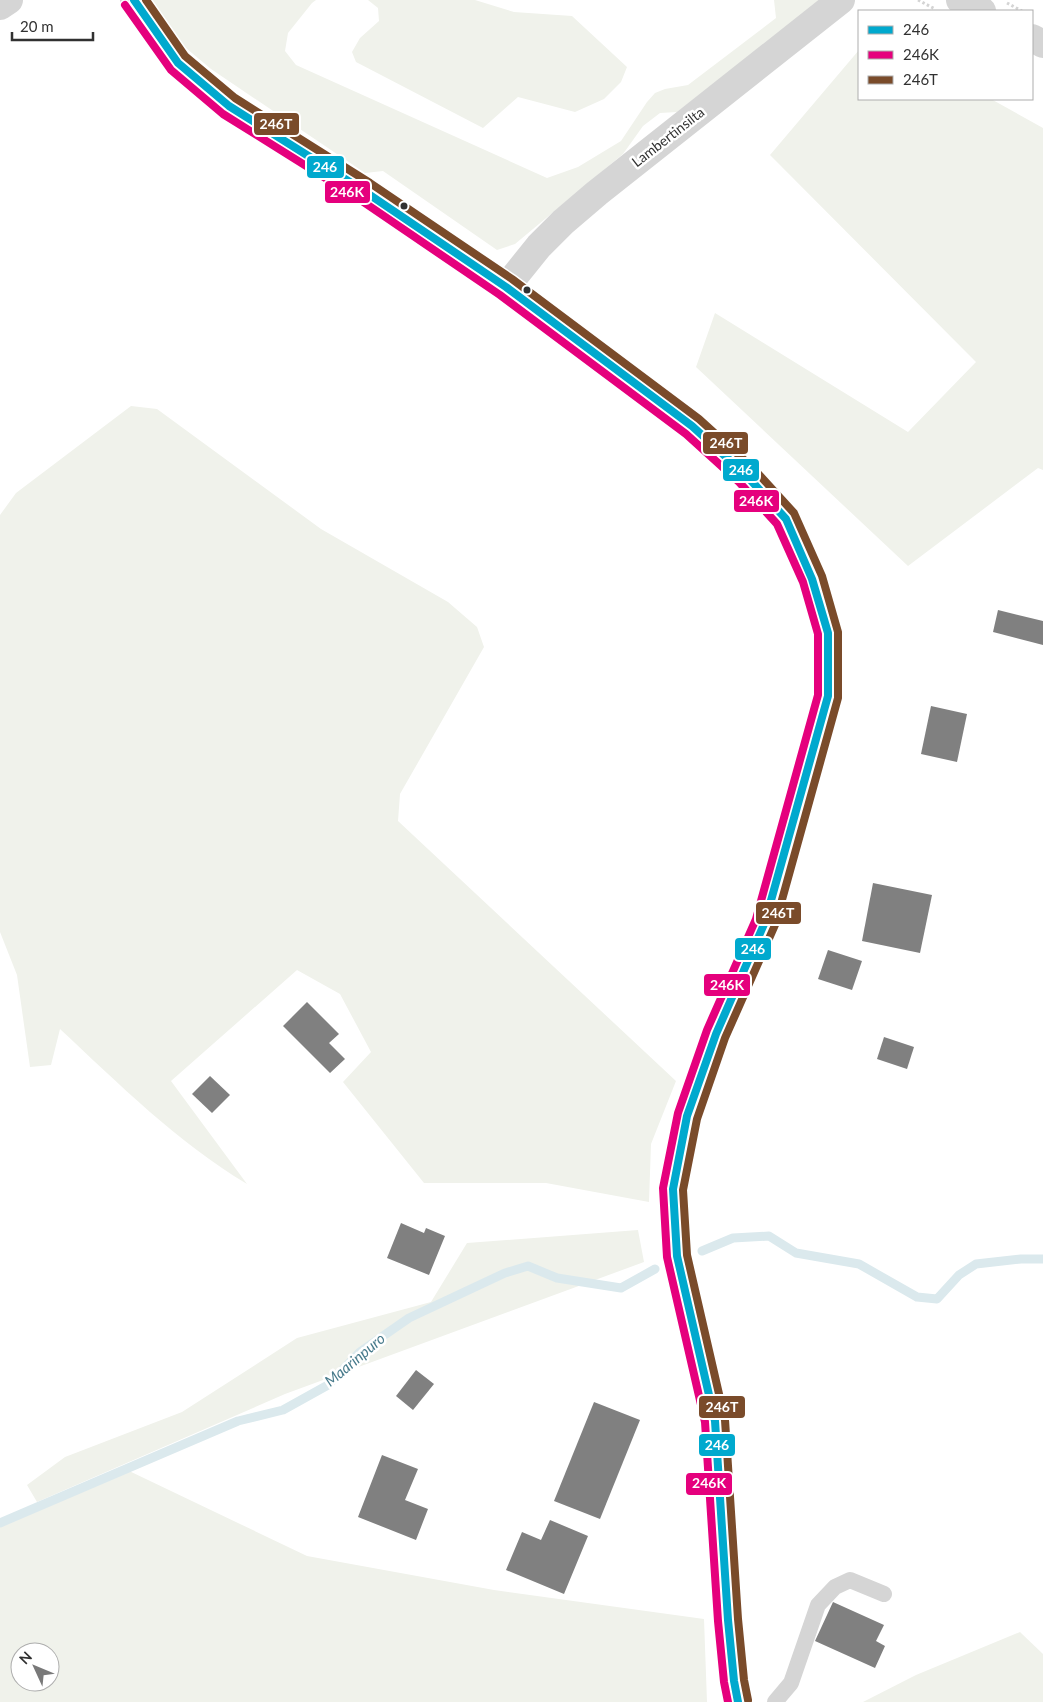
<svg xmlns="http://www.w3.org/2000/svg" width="1043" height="1702" font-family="Lato,sans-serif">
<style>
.green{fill:#f0f2eb;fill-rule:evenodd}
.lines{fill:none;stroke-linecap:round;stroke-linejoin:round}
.stream{stroke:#dbe9ed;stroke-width:9}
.building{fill:#808080}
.path{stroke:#d4d4d4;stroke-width:3;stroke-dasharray:2.5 2.5;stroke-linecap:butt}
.service{stroke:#d5d5d5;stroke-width:16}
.minor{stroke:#d5d5d5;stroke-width:28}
.tertiary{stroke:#d5d5d5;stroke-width:28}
.bus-1-casing{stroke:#fff;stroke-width:11}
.bus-2-casing{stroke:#fff;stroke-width:11}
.bus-3-casing{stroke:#fff;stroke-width:11}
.bus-1{stroke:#00a9ce;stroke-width:8}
.bus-2{stroke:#e5007d;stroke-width:8}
.bus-3{stroke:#7a4b2a;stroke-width:8}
.bus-dot{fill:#313131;stroke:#fff;stroke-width:2}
.labels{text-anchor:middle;stroke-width:5;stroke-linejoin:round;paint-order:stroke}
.street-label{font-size:14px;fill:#313131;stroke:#fff}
.water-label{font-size:15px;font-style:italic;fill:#477a8b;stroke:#fff}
.line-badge{stroke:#fff;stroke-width:2}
.badge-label{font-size:14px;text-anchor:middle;font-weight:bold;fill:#fff}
</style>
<rect width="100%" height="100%" fill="#fff"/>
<g class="green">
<path d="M 149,0 L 316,0 L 312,3 L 288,33 L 285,51 L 296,65 L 547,178 L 578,167 L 621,141 L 647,102 L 655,93 L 665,89 L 688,85 L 776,18 L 774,0 L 822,0 L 677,112 L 660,113 L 643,126 L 623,154 L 515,244 L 497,250 L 383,171 L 365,173 L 211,69 L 180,43 Z"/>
<path d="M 368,0 L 475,0 L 514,12 L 572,16 L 627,67 L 621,82 L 604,99 L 575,112 L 518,97 L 483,128 L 356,62 L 352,52 L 360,38 L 379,21 L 378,8 Z"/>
<path d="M 859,50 L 859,99 L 991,99 L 1043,128 L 1043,470 L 1038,468 L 908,566 L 696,367 L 715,313 L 908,432 L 976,362 L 770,155 Z"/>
<path d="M 131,406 L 157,409 L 321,529 L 448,602 L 477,627 L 484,647 L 400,794 L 398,821 L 676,1081 L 651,1144 L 649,1202 L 546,1183 L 424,1183 L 343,1082 L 371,1052 L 340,994 L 297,970 L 171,1081 L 247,1184 C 177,1142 119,1084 60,1029 L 51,1065 L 30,1067 L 17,975 L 0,932 L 0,515 L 16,493 Z"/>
<path d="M 638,1230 L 644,1262 L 285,1394 L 37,1502 L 27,1485 L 65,1457 L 182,1412 L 297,1338 L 431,1302 L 467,1243 Z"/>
<path d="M 125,1469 L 307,1556 L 494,1590 L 704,1619 L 707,1702 L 0,1702 L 0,1523 ZM 20,1652 L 50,1652 L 50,1682 L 20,1682 Z"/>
<path d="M 1020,1632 L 1043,1654 L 1043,1702 L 863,1702 L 916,1675 Z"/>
</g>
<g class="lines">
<g class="stream">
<path d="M 702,1251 L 733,1238 L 769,1236 L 796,1253 L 859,1264 L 917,1297 L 937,1299 L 959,1275 L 976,1264 L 1021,1259 L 1043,1259"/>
<path d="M 0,1523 L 238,1421 L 283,1410 L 328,1385 L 360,1352 L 409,1318 L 505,1273 L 528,1266 L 557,1278 L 621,1288 L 655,1269"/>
</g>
</g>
<g class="building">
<path d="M 998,610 L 1043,621 L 1043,645 L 993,632 Z"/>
<path d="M 931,706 L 967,714 L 957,762 L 921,754 Z"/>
<path d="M 873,883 L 932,895 L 920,953 L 862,941 Z"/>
<path d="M 828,950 L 862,961 L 852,990 L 818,979 Z"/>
<path d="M 307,1002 L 339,1034 L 329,1043 L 345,1059 L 330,1073 L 283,1026 Z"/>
<path d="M 884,1037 L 914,1047 L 907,1069 L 877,1059 Z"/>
<path d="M 210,1076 L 230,1095 L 212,1113 L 192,1094 Z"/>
<path d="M 401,1223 L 424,1233 L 426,1228 L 445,1236 L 429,1275 L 387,1258 Z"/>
<path d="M 416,1370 L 434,1384 L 413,1410 L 396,1396 Z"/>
<path d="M 594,1402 L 640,1420 L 600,1519 L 554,1501 Z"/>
<path d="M 382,1455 L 418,1469 L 405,1500 L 428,1509 L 416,1540 L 358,1517 Z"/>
<path d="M 550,1520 L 588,1536 L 564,1594 L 506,1570 L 522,1532 L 541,1540 Z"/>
<path d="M 833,1602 L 884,1625 L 876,1641 L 885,1646 L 875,1668 L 815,1641 Z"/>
</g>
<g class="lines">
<g class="path">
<path d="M 918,0 L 935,9"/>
<path d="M 1007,3 L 1022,11"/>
</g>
<path class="service" d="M 775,1702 L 791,1683 L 818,1605 L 835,1587 L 850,1580 L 884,1594"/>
<path class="minor" d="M 0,6 L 9,0"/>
<g class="tertiary">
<path d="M 134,0 L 143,15 L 178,63 L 229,106 L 364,191 L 506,287 L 692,426 L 746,475 L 786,519 L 812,579 L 828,633 L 828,696 L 765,922 L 716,1034 L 687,1116 L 673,1189 L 677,1256 L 715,1421 L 728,1620 L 734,1681 L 738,1702"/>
<path d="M 960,0 L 982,11"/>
<path d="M 1032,38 L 1043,44"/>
<path d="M 506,287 L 539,246 L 563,222 L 597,193 L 841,0"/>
</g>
<g class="bus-1-casing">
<path id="bus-1" d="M 134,0 L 178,63 L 229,106 L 364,191 L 506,287 L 692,426 L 746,475 L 786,519 L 812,579 L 828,633 L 828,696 L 765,922 L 716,1034 L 687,1116 L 673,1189 L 677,1256 L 715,1421 L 728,1620 L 734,1681 L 738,1702"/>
</g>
<g class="bus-2-casing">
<path id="bus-2" d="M 125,5 L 171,70 L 223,114 L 359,199 L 500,295 L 686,434 L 739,482 L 777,524 L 803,582 L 818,634 L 818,695 L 756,919 L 707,1030 L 678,1113 L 663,1188 L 667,1257 L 705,1422 L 718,1621 L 724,1682 L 728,1702"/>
</g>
<g class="bus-3-casing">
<path id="bus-3" d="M 146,0 L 185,56 L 235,98 L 370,183 L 512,279 L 699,419 L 753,468 L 794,513 L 822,576 L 838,632 L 838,698 L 775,925 L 725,1038 L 697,1119 L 683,1190 L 687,1255 L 725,1420 L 738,1619 L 744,1680 L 748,1700"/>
</g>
<use href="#bus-1" class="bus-1"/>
<use href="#bus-2" class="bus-2"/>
<use href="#bus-3" class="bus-3"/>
</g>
<g class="bus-dot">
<circle cx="404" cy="206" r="4.5"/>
<circle cx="527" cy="290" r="4.5"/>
</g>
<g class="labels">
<g class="street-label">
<text transform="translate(668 137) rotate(-38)" y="5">Lambertinsilta</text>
</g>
<g class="water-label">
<text transform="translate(355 1360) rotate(-40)" y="5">Maarinpuro</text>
</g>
</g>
<g class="line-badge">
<rect x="253" y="112" width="47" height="24" rx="5" fill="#7a4b2a"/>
<rect x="306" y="155" width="39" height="24" rx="5" fill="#00a9ce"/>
<rect x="324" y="180" width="47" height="24" rx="5" fill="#e5007d"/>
<rect x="702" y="431" width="47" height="24" rx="5" fill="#7a4b2a"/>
<rect x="722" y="458" width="38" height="24" rx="5" fill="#00a9ce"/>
<rect x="733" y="489" width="47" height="24" rx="5" fill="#e5007d"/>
<rect x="755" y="901" width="47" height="24" rx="5" fill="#7a4b2a"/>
<rect x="734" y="937" width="38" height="24" rx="5" fill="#00a9ce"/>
<rect x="703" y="973" width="48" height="24" rx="5" fill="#e5007d"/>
<rect x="698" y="1395" width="48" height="24" rx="5" fill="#7a4b2a"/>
<rect x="698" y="1433" width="38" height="24" rx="5" fill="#00a9ce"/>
<rect x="685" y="1472" width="48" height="24" rx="5" fill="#e5007d"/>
</g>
<g class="badge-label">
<text x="276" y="129">246T</text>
<text x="325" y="172">246</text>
<text x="347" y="197">246K</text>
<text x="726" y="448">246T</text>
<text x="741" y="475">246</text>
<text x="756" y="506">246K</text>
<text x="778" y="918">246T</text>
<text x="753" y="954">246</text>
<text x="727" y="990">246K</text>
<text x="722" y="1412">246T</text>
<text x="717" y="1450">246</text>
<text x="709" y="1488">246K</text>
</g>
<rect x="858" y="10" width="175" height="90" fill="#ffffff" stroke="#adadad"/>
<rect x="868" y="26" width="25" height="8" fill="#00a9ce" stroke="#adadad"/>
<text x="903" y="35" font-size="15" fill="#313131">246</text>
<rect x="868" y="51" width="25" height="8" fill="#e5007d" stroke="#adadad"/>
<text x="903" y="60" font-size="15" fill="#313131">246K</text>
<rect x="868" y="76" width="25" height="8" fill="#7a4b2a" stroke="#adadad"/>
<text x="903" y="85" font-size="15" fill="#313131">246T</text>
<g transform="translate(35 1667) rotate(314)"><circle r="24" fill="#ffffff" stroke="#adadad"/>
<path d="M0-4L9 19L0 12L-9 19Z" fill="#797979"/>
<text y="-8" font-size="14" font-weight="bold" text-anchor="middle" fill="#313131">N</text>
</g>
<path d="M12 32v8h81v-8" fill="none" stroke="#313131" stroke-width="2.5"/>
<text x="20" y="32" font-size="15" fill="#313131" stroke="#ffffff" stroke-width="4" paint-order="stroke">20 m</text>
</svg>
